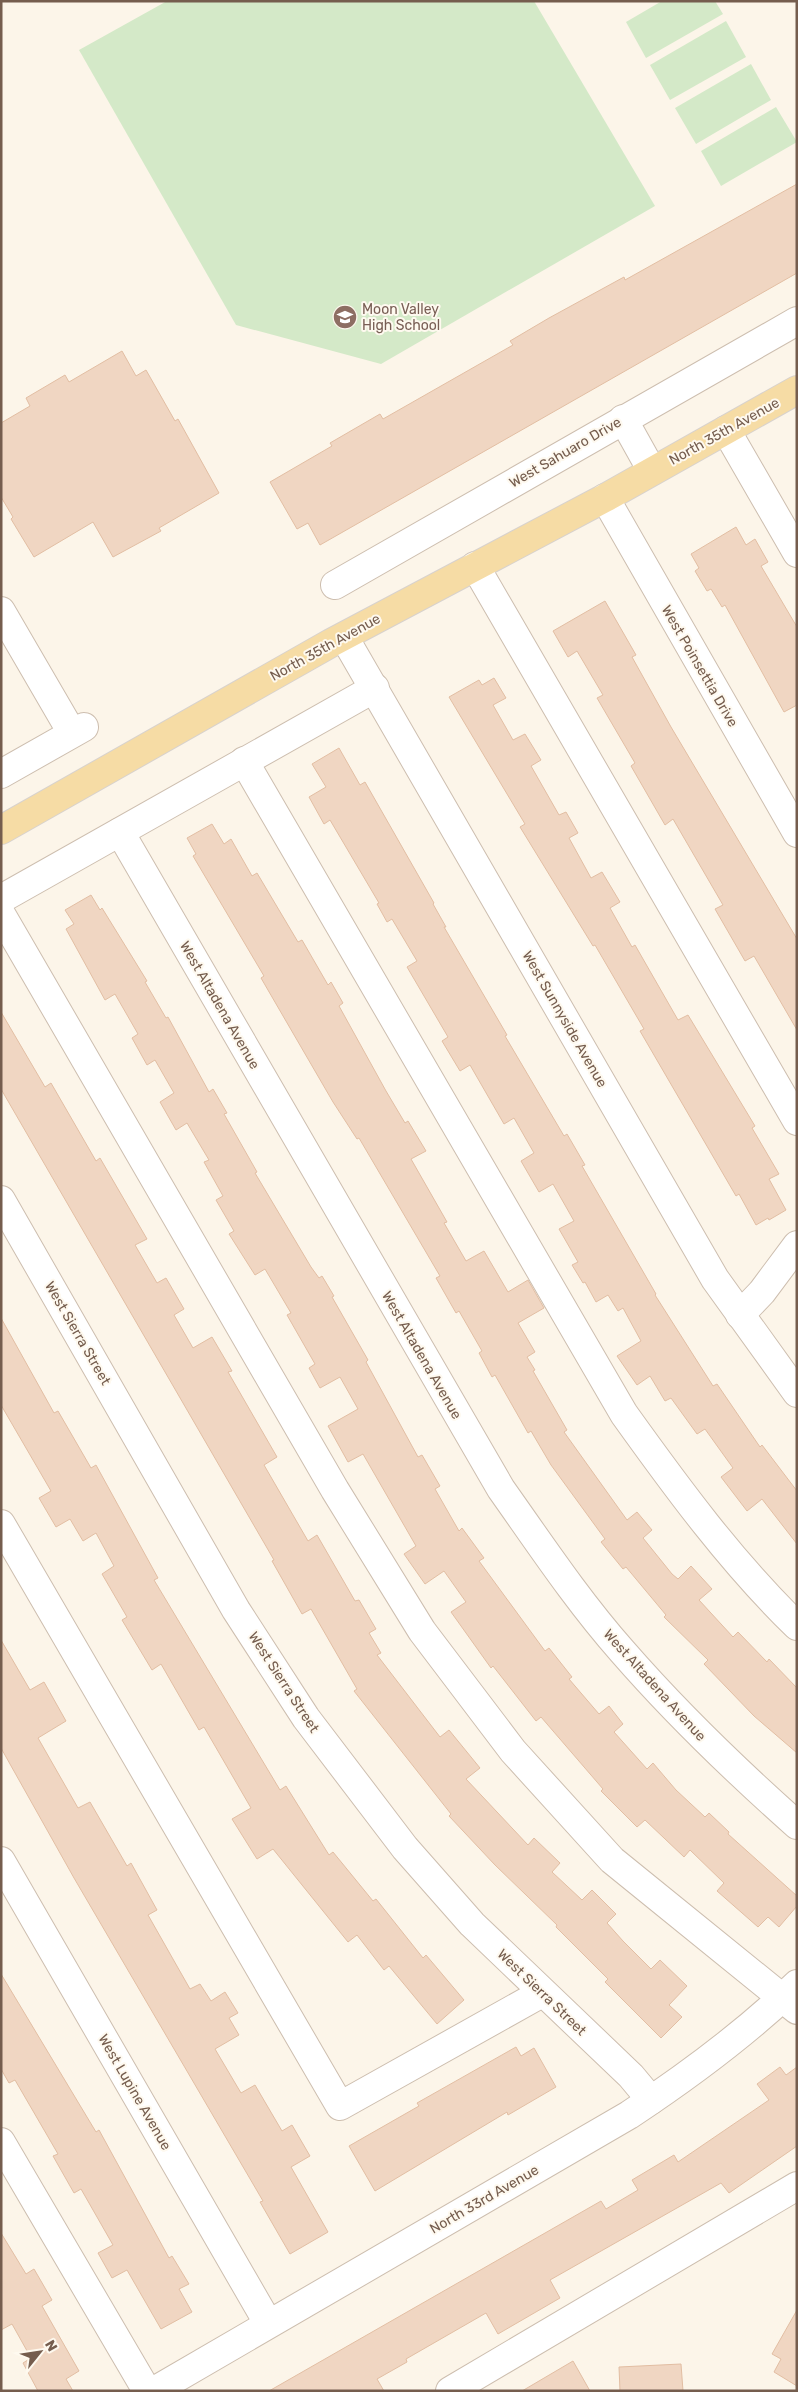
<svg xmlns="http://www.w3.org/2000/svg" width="798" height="2392" font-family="Rubik,sans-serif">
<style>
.green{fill:#d4e9c8}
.building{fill:#f0d6c2;stroke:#e2bea3}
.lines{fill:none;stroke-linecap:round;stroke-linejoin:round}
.minor-casing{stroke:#cdbeaf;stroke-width:30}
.major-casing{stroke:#d8d2cd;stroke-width:30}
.minor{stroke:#fff;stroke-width:28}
.major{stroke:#f6dca5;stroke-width:28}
.labels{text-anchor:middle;stroke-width:4;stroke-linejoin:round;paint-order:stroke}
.education-label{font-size:14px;fill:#785e54;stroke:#fef9ef;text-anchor:start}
.street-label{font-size:14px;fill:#755d4e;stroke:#fef9ef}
</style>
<rect width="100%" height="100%" fill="#fcf5e9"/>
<g class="green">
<path d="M 167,1 L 534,1 L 655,206 L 381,364 L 236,325 L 79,50 Z"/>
<path d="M 662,1 L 715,1 L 723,14 L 646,58 L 626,22 Z"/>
<path d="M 726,21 L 746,57 L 670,100 L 650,65 Z"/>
<path d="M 751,64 L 771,100 L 696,144 L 675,108 Z"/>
<path d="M 776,107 L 797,142 L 721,186 L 701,151 Z"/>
</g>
<g class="building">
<path d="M 797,184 L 797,273 L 320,545 L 308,523 L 297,529 L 270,482 L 332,446 L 330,443 L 380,414 L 383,419 L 513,345 L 510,341 L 549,318 L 624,277 L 625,280 Z"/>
<path d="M 122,351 L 136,376 L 146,370 L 175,421 L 178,419 L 219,493 L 159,528 L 161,531 L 113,557 L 93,522 L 34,557 L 11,519 L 13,517 L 1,497 L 1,423 L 30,406 L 26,398 L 65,375 L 69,382 Z"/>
<path d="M 736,527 L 746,545 L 755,539 L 768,562 L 761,566 L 797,627 L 797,705 L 784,712 L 725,605 L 722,607 L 711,589 L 707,591 L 695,571 L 699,568 L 691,554 Z"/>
<path d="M 605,601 L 636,655 L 632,657 L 671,727 L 797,939 L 797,1030 L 754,956 L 745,961 L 715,909 L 723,905 L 673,819 L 665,825 L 631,766 L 635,763 L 597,698 L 603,695 L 577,651 L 568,657 L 553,631 Z"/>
<path d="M 494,678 L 506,698 L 493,705 L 513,740 L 525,734 L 541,760 L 531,766 L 559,815 L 566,812 L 578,833 L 569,838 L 591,878 L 602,872 L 620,902 L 610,908 L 632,947 L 635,945 L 678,1020 L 688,1015 L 755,1126 L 752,1128 L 779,1174 L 769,1179 L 786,1210 L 769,1220 L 768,1218 L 756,1225 L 739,1194 L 736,1196 L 640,1031 L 644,1029 L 595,945 L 593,946 L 520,827 L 525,824 L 449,697 L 479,680 L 482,685 Z"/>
<path d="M 339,748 L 360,785 L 365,782 L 434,903 L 433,904 L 446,927 L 444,927 L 507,1035 L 505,1036 L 564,1136 L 567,1134 L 585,1165 L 582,1166 L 656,1294 L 655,1295 L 713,1386 L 717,1384 L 760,1447 L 762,1445 L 797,1491 L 797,1544 L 762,1499 L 747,1511 L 721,1477 L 733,1468 L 705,1429 L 697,1434 L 671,1398 L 665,1401 L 650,1376 L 637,1385 L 617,1356 L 641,1341 L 623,1308 L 618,1311 L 608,1295 L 596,1302 L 585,1282 L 583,1283 L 572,1265 L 578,1262 L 559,1229 L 574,1221 L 553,1184 L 539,1192 L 521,1161 L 534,1153 L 514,1118 L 504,1124 L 470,1065 L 460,1071 L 442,1041 L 448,1037 L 407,967 L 417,961 L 392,919 L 387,922 L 377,904 L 379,903 L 330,820 L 324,824 L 309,797 L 326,787 L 312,764 Z"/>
<path d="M 212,824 L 224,844 L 231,839 L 252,876 L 257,873 L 298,942 L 302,940 L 328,985 L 331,982 L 343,1003 L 339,1006 L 386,1091 L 405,1123 L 408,1121 L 426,1151 L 411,1159 L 447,1222 L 444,1223 L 466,1261 L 484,1251 L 508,1292 L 528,1280 L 544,1308 L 518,1323 L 535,1352 L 527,1357 L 535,1370 L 533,1371 L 567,1430 L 564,1432 L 627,1520 L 637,1512 L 652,1530 L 643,1538 L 672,1574 L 678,1579 L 691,1566 L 712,1589 L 699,1600 L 733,1637 L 738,1632 L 767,1662 L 769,1659 L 797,1688 L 797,1753 L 754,1716 L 704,1664 L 708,1660 L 664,1617 L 666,1615 L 626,1567 L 623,1569 L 601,1542 L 605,1539 L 551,1465 L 531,1431 L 528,1433 L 495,1375 L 492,1377 L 479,1353 L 482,1351 L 459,1311 L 456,1313 L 436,1278 L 440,1276 L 359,1138 L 357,1139 L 333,1102 L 261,978 L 264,976 L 193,856 L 196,854 L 187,838 Z"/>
<path d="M 91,895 L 100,910 L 102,908 L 147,981 L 145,982 L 166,1018 L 168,1017 L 209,1092 L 213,1089 L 227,1113 L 224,1114 L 257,1172 L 255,1173 L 311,1267 L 319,1278 L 322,1276 L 334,1296 L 332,1297 L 368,1360 L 366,1362 L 395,1415 L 418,1457 L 422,1455 L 440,1486 L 435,1489 L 459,1531 L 462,1528 L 484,1558 L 479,1561 L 545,1651 L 549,1648 L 572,1677 L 569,1679 L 599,1714 L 609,1706 L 623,1724 L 614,1732 L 647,1769 L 653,1763 L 676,1790 L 705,1817 L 709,1813 L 729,1832 L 728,1834 L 797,1896 L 797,1906 L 779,1927 L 768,1917 L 758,1927 L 717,1891 L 724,1883 L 690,1850 L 684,1857 L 645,1820 L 637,1827 L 601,1791 L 603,1789 L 541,1717 L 536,1721 L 493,1666 L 491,1668 L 451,1612 L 466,1602 L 444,1571 L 425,1584 L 404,1554 L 416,1546 L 363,1454 L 348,1462 L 328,1426 L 358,1409 L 340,1377 L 320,1388 L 309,1368 L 315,1364 L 287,1315 L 291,1313 L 265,1269 L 255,1275 L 229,1234 L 234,1231 L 216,1200 L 223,1196 L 204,1162 L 209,1160 L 187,1123 L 176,1130 L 160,1102 L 174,1093 L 155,1060 L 147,1065 L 132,1038 L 138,1034 L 115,994 L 105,1000 L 66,929 L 74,924 L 65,910 Z"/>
<path d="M 1,1012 L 45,1087 L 51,1083 L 96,1161 L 100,1158 L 147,1239 L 135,1245 L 157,1283 L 166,1278 L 184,1309 L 174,1315 L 193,1348 L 212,1337 L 232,1371 L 228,1372 L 277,1457 L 264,1465 L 308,1541 L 317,1535 L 355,1601 L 359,1600 L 376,1629 L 369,1633 L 381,1653 L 377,1655 L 440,1737 L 449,1730 L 480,1768 L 466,1779 L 528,1845 L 534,1838 L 560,1863 L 552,1872 L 582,1900 L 592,1890 L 616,1914 L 607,1923 L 623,1941 L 651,1969 L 660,1960 L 687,1986 L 669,2005 L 682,2017 L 661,2038 L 605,1982 L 608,1979 L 556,1927 L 557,1925 L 495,1865 L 449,1816 L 451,1814 L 354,1691 L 357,1689 L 311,1609 L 302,1614 L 272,1561 L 274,1560 L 1,1089 Z"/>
<path d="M 1,1318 L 54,1413 L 58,1411 L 91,1468 L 96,1465 L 158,1578 L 154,1580 L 280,1790 L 286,1786 L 329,1855 L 333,1852 L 373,1901 L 376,1899 L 423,1958 L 426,1955 L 464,2000 L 437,2024 L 389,1966 L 384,1970 L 357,1935 L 348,1942 L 273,1849 L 257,1859 L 232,1819 L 251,1808 L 204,1727 L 199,1730 L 161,1664 L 152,1670 L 122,1620 L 127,1617 L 102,1574 L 114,1566 L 96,1533 L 83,1541 L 70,1519 L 56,1527 L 39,1498 L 51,1491 L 1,1405 Z"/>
<path d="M 1,1640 L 30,1690 L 44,1682 L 66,1721 L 38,1738 L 78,1808 L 90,1802 L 127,1866 L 131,1863 L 157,1910 L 148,1915 L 190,1989 L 200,1984 L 211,2001 L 225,1992 L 238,2013 L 229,2018 L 239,2035 L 215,2049 L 241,2093 L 255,2085 L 282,2131 L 292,2125 L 310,2156 L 291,2167 L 328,2232 L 290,2254 L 260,2202 L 263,2201 L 74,1878 L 1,1748 Z"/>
<path d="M 1,1974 L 96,2132 L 99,2130 L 169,2258 L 172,2256 L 189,2284 L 179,2289 L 192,2312 L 161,2329 L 127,2270 L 112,2278 L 98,2253 L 113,2245 L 81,2189 L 74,2193 L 53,2156 L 58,2154 L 15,2080 L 9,2083 L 1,2069 Z"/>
<path d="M 516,2047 L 521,2056 L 534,2048 L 556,2087 L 508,2115 L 507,2112 L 375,2191 L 349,2146 L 419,2106 L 417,2103 Z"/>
<path d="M 780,2067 L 786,2075 L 797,2067 L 797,2146 L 729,2193 L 721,2183 L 550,2280 L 560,2298 L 498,2334 L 486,2313 L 406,2359 L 407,2362 L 377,2379 L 384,2391 L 269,2391 L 601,2201 L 606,2209 L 638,2190 L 632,2180 L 674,2155 L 678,2162 L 769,2100 L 757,2084 Z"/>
<path d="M 1,2233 L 26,2274 L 34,2269 L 52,2300 L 42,2306 L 79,2371 L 66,2379 L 73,2391 L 38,2391 L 23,2363 L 31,2358 L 12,2324 L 1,2330 Z"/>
<path d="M 797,2310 L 797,2386 L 774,2372 L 781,2359 L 772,2354 Z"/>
<path d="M 573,2361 L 590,2391 L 522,2391 Z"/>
<path d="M 681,2364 L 683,2391 L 620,2391 L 619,2367 Z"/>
</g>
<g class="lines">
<g class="minor-casing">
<g id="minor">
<path d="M 623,419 L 652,471"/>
<path d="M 726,430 L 797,553"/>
<path d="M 605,498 L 797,833"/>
<path d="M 475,566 L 797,1121"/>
<path d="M 335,585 L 797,321"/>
<path d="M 1,611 L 72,733"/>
<path d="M 344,637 L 715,1279 L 797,1393"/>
<path d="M 244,761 L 624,1414 C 677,1488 732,1563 797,1626"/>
<path d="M 1,774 L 84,727"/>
<path d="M 120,832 L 501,1489 C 540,1544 577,1600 622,1651 C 676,1713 735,1770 797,1825"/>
<path d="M 1,899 L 375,688"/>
<path d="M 1,914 L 335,1490 L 422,1631 L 513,1751 L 612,1860 L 797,2010"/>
<path d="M 1,1200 L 236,1610 L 306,1718 L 405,1848 L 472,1924 L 631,2076 L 651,2100"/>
<path d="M 740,1315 L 762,1292 L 797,1245"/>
<path d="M 1,1524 L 340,2106 L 542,1993"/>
<path d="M 1,1861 L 268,2323"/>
<path d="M 1,2142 L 147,2391"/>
<path d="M 154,2391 L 629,2115 C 688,2076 746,2033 797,1984"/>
<path d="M 450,2391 L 797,2186"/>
</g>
</g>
<g class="major-casing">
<path id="major" d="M 1,830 L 331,643 L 605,498 L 797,390"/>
</g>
<use href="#minor" class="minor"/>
<use href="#major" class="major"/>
</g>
<defs>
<g id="school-disc" transform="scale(1.25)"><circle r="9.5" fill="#8d6e63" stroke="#fef9ef"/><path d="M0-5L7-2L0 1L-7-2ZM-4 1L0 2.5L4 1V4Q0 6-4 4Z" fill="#fff"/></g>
</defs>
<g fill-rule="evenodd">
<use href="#school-disc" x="345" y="317"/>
</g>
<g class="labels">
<g class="education-label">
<text x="362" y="314">Moon Valley<tspan x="362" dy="16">High School</tspan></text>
</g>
<g class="street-label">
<text transform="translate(724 431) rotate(-29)" y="5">North 35th Avenue</text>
<text transform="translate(565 452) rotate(-30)" y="5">West Sahuaro Drive</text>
<text transform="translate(325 647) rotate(-29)" y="5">North 35th Avenue</text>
<text transform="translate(700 666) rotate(60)" y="5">West Poinsettia Drive</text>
<text transform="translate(220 1005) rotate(60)" y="5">West Altadena Avenue</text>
<text transform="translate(565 1019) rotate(60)" y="5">West Sunnyside Avenue</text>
<text transform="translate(78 1333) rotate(60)" y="5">West Sierra Street</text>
<text transform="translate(422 1355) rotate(60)" y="5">West Altadena Avenue</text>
<text transform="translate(284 1682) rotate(57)" y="5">West Sierra Street</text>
<text transform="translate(655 1685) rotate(48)" y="5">West Altadena Avenue</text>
<text transform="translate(542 1992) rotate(44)" y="5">West Sierra Street</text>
<text transform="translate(135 2092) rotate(60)" y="5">West Lupine Avenue</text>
<text transform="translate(484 2199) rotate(-30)" y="5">North 33rd Avenue</text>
</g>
</g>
<rect width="798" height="2392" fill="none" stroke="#755d4e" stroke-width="5"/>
<g transform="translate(40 2352) rotate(60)" stroke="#fef9ef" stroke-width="4" paint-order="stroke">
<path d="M0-4L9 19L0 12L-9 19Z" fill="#755d4e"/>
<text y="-8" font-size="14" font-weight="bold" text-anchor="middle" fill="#755d4e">N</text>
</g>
</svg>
